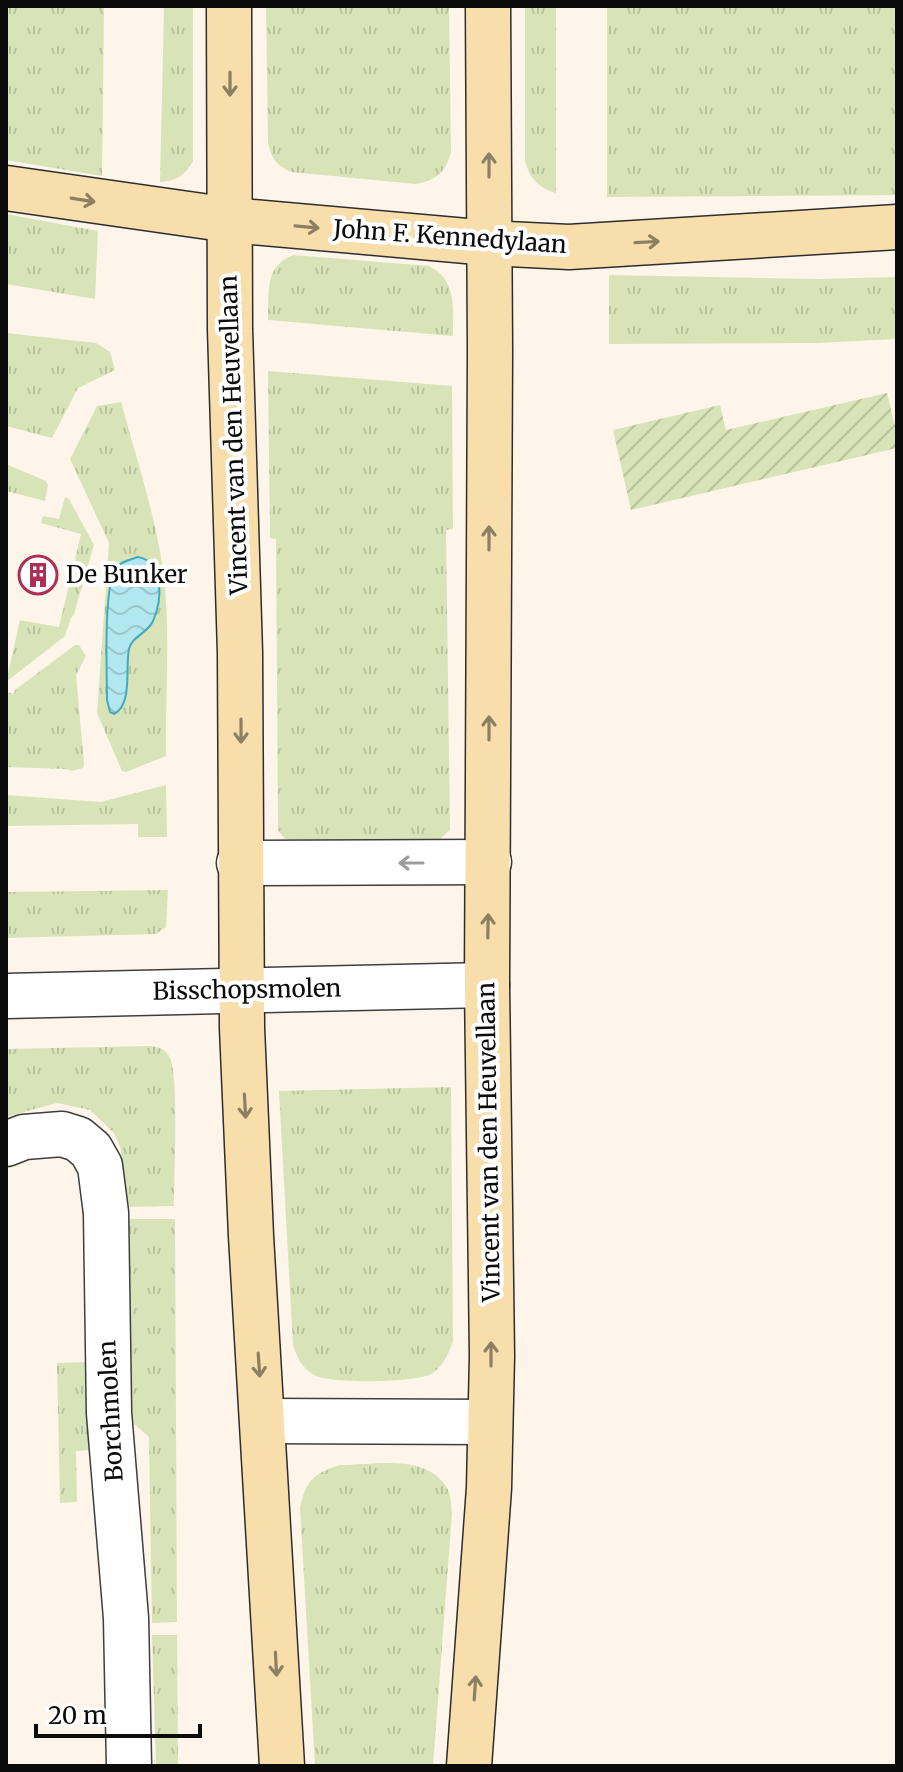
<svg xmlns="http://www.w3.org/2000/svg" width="903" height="1772" font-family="Merriweather,serif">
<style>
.grass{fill:url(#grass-tufts);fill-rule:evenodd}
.garden{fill:url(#garden-furrows)}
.water{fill:url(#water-waves);stroke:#41aac0;stroke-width:2}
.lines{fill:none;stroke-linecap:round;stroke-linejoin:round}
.street-casing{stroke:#3e3e3e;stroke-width:47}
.secondary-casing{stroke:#2d2d2d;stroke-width:47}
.street{stroke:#fff;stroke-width:44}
.secondary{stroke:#f8deab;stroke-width:44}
.oneway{stroke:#8d7f63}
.oneway2{stroke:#9d9d9d}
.labels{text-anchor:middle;stroke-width:8;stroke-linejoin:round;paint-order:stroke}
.street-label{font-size:24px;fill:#0b0b0b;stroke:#fff}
.poi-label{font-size:24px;fill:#0b0b0b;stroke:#fff;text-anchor:start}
</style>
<defs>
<pattern id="grass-tufts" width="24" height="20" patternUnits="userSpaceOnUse" patternTransform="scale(2)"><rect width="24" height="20" fill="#d8e4b7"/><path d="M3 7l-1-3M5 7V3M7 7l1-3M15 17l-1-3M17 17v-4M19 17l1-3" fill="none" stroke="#b8c29c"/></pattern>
<pattern id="garden-furrows" width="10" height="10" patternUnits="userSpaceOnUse" patternTransform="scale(2)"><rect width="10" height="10" fill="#d8e4b7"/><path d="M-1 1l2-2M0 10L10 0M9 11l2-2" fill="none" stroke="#b8c29c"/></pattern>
<pattern id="water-waves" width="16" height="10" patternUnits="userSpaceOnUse" patternTransform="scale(2)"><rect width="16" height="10" fill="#b3e7f0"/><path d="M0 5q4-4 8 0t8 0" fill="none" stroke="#99c5cc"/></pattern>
</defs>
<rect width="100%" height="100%" fill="#fdf5ea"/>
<g class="grass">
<path d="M 6,6 L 104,6 L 102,176 L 6,160 Z"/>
<path d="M 164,6 L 193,6 L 193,161 C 185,175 177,181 160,182 Z"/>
<path d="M 266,6 L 449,6 L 451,152 C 446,172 437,180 416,184 L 291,172 C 276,165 272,159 268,143 Z"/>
<path d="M 525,6 L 556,6 L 556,193 C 539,188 530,179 525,161 Z"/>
<path d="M 607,6 L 897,6 L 897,195 L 607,197 Z"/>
<path d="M 6,214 L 98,231 L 95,299 L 6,284 Z"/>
<path d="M 294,255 L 429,266 C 457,280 453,307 453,336 L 268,320 C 269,293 264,265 294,255 Z"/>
<path d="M 609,275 L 818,279 L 897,277 L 897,339 L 817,343 L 609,344 Z"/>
<path d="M 6,333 L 96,343 L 110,352 L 115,370 L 78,388 L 52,438 L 6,426 Z"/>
<path d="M 268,371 L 452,386 L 453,529 L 446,530 L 450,830 L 437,842 L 293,842 L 284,838 L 278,830 L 276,539 L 270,538 Z"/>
<path d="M 121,402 C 136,457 155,514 163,570 C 171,631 165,695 166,756 L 126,772 L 122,771 L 97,713 L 109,543 L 70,459 L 97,406 ZM 138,557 L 147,559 L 154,566 L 159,584 L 153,620 L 130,644 L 107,700 C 107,675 104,577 121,564 C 125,560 134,559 138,557 Z"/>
<path d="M 6,464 L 46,481 L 48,485 L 45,501 L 6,491 Z"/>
<path d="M 65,497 L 69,499 L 94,545 L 74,614 L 71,618 L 65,636 L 6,682 L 20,620 L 59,627 L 81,534 L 41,523 L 43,516 L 59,519 Z"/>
<path d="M 75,645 L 79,645 L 86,656 L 76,675 L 84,764 L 83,768 L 72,771 L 65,769 L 6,767 L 6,692 L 14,694 L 15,690 Z"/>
<path d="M 166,785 L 167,837 L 138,837 L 138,824 L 6,826 L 6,795 L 101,802 Z"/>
<path d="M 168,890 L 166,927 L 156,934 L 6,938 L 6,892 Z"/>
<path d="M 150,1046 C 159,1047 166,1049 170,1058 C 179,1077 174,1179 174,1206 L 123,1207 L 121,1149 L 114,1133 L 90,1110 L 57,1103 L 6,1117 L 6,1049 Z"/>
<path d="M 451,1087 L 453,1341 C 449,1353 444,1365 433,1373 C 420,1383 329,1384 314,1375 C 302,1368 297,1358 293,1345 L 279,1091 Z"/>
<path d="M 124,1219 L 175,1219 L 177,1622 L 152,1623 L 149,1437 L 126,1417 Z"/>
<path d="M 91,1362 L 93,1450 L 76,1451 L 77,1502 L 60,1503 L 57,1363 Z"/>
<path d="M 340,1465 C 375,1465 426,1453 447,1488 C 451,1494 451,1505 452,1513 L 433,1766 L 315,1766 L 300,1508 C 306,1480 313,1474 340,1465 Z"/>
<path d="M 152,1635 L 177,1635 L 178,1766 L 156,1766 Z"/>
</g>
<path class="garden" d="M 887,393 L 897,434 L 897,448 L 631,510 L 613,430 L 720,405 L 726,430 Z"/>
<path class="water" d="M 138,557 C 165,562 162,601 153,621 C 148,633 132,636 129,649 C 125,667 133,705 114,714 L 110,712 L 107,700 C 107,674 103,587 116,568 C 121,561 130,560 138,557 Z"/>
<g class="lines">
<g class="street-casing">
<g id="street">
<path d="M 239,863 L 489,862"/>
<path d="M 6,996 L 487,985"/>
<path d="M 6,1144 L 24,1137 L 62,1134 L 78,1139 L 91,1150 L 100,1166 L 106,1213 L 109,1413 L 126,1618 L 129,1766"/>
<path d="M 263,1421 L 490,1422"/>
</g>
</g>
<g class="secondary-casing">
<g id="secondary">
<path d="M 229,6 L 230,329 L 240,653 L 242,1028 L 251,1236 L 282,1766"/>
<path d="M 6,188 L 230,220 L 489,243 L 569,247 L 897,227"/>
<path d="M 469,1766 L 489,1488 L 492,1356 L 487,985 L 490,352 L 488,6"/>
</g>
</g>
<use href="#street" class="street"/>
<use href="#secondary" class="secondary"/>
</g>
<defs><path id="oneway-shaft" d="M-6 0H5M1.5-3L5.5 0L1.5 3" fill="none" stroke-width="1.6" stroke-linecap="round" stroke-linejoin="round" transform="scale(2)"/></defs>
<g class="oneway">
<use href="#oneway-shaft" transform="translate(230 84) rotate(90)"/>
<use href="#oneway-shaft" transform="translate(489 165) rotate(-90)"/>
<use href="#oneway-shaft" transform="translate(83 200) rotate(9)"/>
<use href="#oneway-shaft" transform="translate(307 227) rotate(5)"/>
<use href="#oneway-shaft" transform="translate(647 242) rotate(-3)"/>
<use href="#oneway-shaft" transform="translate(489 538) rotate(-90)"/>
<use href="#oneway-shaft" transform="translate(489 728) rotate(-90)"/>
<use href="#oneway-shaft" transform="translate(241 731) rotate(90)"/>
<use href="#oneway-shaft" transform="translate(488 926) rotate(-89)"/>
<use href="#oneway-shaft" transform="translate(245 1106) rotate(87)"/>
<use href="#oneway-shaft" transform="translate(491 1354) rotate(-90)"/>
<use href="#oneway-shaft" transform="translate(259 1365) rotate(86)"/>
<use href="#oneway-shaft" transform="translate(276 1664) rotate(87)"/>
<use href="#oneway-shaft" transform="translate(475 1688) rotate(-86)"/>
</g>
<use class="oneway2" href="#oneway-shaft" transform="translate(411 863) rotate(180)"/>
<defs>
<g id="building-ring" transform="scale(2)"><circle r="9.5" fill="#fff" stroke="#ad3052" stroke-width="1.5"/><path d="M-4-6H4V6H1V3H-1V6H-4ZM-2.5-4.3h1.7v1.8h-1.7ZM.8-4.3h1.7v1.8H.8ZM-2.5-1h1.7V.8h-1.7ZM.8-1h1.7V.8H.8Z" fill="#ad3052"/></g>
</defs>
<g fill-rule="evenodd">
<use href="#building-ring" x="38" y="575"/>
</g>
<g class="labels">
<g class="street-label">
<text transform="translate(450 237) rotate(4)" y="8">John F. Kennedylaan</text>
<text transform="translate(234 435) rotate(-92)" y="8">Vincent van den Heuvellaan</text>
<text transform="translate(247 990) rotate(-1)" y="8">Bisschopsmolen</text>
<text transform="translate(489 1142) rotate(-91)" y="8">Vincent van den Heuvellaan</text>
<text transform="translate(111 1411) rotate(-93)" y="8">Borchmolen</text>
</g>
<g class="poi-label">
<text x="66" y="583">De Bunker</text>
</g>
</g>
<rect width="903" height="1772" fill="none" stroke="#0b0b0b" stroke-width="16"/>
<path d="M36 1724v12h164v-12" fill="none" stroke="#0b0b0b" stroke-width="4"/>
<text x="48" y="1724" font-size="24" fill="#0b0b0b" stroke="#ffffff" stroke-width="6" paint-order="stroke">20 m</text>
</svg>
